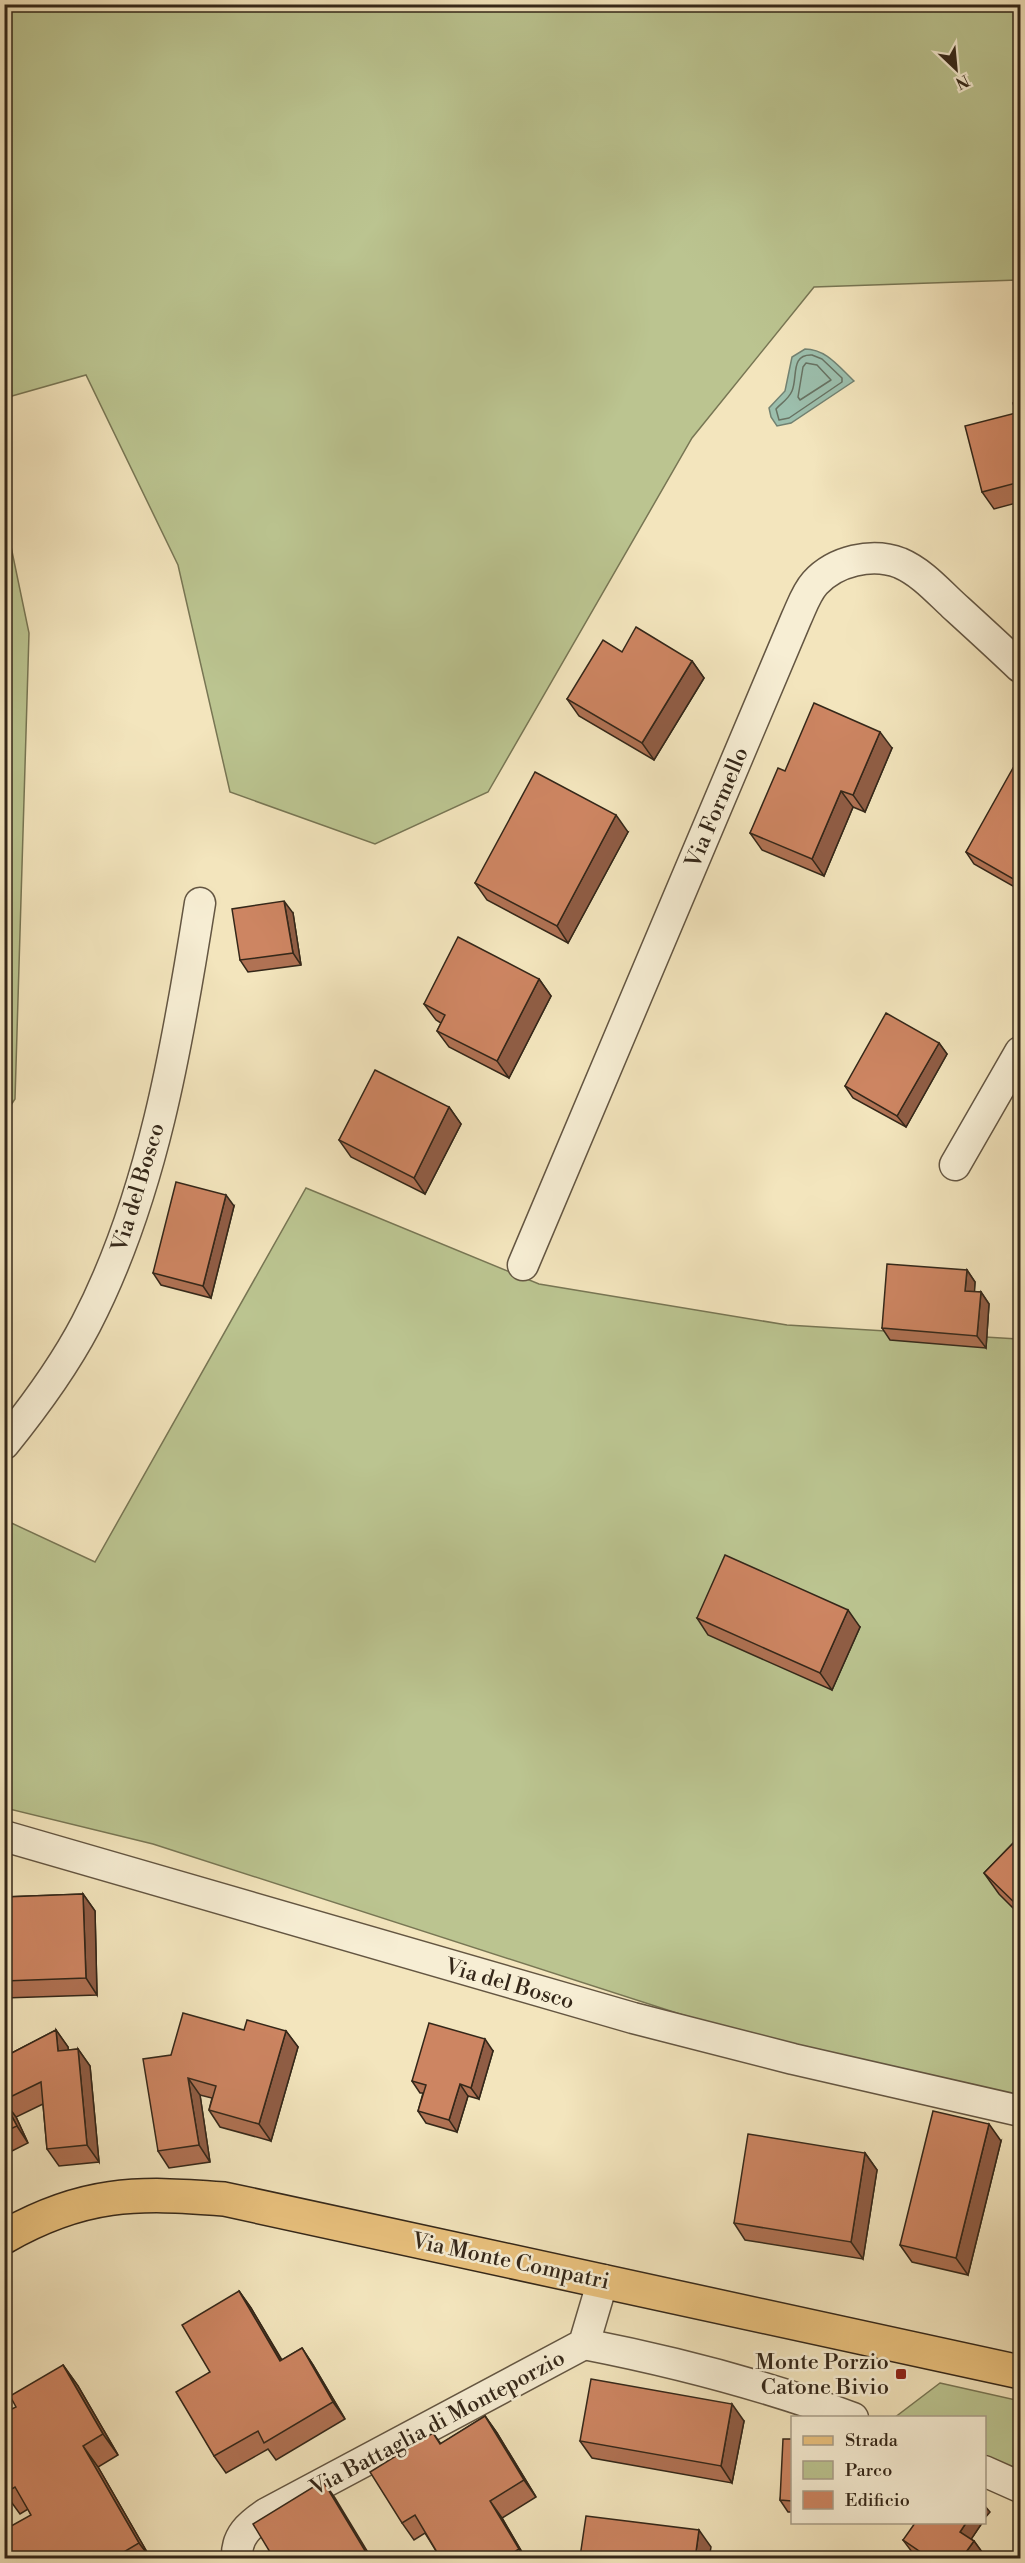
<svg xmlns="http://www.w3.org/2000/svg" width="1025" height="2563" font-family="'Libre Bodoni',serif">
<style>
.green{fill:#bbc490;stroke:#787654;stroke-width:1.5}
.water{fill:#9cbfad;stroke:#728272;stroke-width:1.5}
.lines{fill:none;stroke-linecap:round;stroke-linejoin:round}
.shore{stroke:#687363;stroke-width:1.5}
.street-casing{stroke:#645642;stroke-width:33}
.primary-casing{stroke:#342719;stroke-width:36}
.street{stroke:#f7eed4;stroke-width:30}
.primary{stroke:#eac27e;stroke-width:33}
.wall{fill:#b07254;stroke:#342719;stroke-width:1.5}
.shaded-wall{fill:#905d45;stroke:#342719;stroke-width:1.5}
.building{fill:#cd8562;stroke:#342719;stroke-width:1.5}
.poi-dot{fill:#8f2418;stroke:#f7eed4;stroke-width:2}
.labels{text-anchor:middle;stroke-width:5;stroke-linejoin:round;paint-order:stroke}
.street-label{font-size:22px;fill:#342719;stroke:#f7eed4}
.poi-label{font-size:22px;fill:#342719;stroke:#f7eed4;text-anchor:end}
</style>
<rect width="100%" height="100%" fill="#f3e5bd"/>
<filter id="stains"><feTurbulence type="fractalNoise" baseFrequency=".00333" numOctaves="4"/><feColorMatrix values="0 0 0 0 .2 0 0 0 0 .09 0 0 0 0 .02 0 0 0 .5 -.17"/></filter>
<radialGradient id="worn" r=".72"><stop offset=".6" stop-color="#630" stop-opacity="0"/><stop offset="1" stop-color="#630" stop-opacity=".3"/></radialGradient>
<g class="green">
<path d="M 5,4 L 1020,5 L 1020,280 L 814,287 L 692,438 L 488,792 L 375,844 L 230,792 L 178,565 L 86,375 L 5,398 Z"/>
<path d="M 4,513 L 29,633 L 15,1099 L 5,1114 Z"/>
<path d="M 306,1188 L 539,1284 L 787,1325 L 1020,1339 L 1020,2097 L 714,2025 L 153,1844 L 5,1808 L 5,1520 L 95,1562 Z"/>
<path d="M 940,2383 L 1020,2401 L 1020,2487 L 985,2471 L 984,2418 L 894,2418 Z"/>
</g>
<path class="water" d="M 805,349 C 826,349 839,367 854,381 L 791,423 L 777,426 L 771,417 L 769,408 L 785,391 L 792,357 Z"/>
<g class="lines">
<g class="shore">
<path d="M 812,355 L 822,359 L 842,378 L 842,382 L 789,418 L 779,420 L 776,409 C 781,403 788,400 792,391 C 798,377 790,354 812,355 Z"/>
<path d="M 806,363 L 817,365 L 831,380 L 800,400 L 798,397 L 803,367 Z"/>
</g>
<g class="street-casing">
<g id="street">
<path d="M 955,1165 L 1020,1052"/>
<path d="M 523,1265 L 796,619 C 802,606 806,593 815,583 C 835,561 872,552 900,563 C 921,572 937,590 953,605 C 976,626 998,646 1020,667"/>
<path d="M 4,1444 C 34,1407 64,1366 86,1324 C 152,1197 178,1043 200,903"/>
<path d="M 4,1836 L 633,2018 L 793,2059 L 1020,2111"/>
<path d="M 584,2344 C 676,2362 765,2385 853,2418"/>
<path d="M 984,2471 L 1020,2487"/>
<path d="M 237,2558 C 236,2536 249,2525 267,2513 L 584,2344 L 603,2280"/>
</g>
</g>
<g class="primary-casing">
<path id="primary" d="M 4,2237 C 83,2192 136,2192 224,2199 L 1020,2372"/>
</g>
<use href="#street" class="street"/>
<use href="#primary" class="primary"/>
</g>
<g class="wall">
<path d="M 1020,401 L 1020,502 L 994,509 L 982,492 Z"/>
<path d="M 622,652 L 692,661 L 704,678 L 654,760 L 579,716 L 567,699 Z"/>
<path d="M 892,748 L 865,812 L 853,807 L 824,876 L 762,850 L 750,833 L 785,771 Z"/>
<path d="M 1020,772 L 1020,890 L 974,864 L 966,852 Z"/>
<path d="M 628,832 L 568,943 L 487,900 L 475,883 Z"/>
<path d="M 293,913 L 301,965 L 248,972 L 240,960 Z"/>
<path d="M 539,979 L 551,996 L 509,1078 L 449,1047 L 437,1031 L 441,1023 L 436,1020 L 424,1004 Z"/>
<path d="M 939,1043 L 947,1054 L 906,1127 L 853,1098 L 845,1086 Z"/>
<path d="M 449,1107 L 461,1124 L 425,1194 L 351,1157 L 339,1140 Z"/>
<path d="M 234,1206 L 211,1298 L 161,1285 L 153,1273 Z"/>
<path d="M 967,1270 L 975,1282 L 974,1292 L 981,1292 L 989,1304 L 986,1348 L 890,1340 L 882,1328 Z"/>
<path d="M 697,1618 L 860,1627 L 832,1690 L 708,1635 Z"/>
<path d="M 1020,1836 L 1020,1915 L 999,1894 L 984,1873 Z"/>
<path d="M 83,1894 L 95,1911 L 97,1995 L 4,1998 L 4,1897 Z"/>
<path d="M 56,2030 L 68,2047 L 68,2050 L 78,2049 L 90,2066 L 99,2162 L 59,2166 L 47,2149 L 43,2104 L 16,2117 L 28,2143 L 4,2155 L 4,2057 Z"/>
<path d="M 244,2030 L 286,2031 L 298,2047 L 271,2141 L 220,2127 L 209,2110 L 212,2098 L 200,2095 L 210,2162 L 169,2168 L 158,2151 L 171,2055 Z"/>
<path d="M 493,2051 L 479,2099 L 468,2096 L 457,2132 L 426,2123 L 418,2111 L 423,2093 L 420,2093 L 412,2081 Z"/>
<path d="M 1001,2141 L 968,2275 L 912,2262 L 900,2245 Z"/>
<path d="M 865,2153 L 877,2170 L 863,2259 L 745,2240 L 734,2223 Z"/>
<path d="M 239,2291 L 251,2308 L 282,2360 L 302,2348 L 313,2365 L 345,2419 L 276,2460 L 268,2449 L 226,2473 L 214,2456 L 210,2372 Z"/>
<path d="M 63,2365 L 78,2386 L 118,2455 L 98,2467 L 151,2559 L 4,2559 L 31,2515 L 28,2509 L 20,2514 L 4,2492 L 16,2407 Z"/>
<path d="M 485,2416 L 497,2433 L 536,2497 L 502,2518 L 526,2559 L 441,2559 L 425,2533 L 414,2540 L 402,2523 L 433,2433 L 441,2444 Z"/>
<path d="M 744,2421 L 732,2483 L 592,2458 L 580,2441 Z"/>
<path d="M 792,2439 L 792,2512 L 788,2512 L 780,2500 Z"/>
<path d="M 982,2523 L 971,2539 L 974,2541 L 982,2552 L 978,2559 L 921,2559 L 912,2552 L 903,2540 Z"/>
</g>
<g class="shaded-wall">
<path d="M 692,661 L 704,678 L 654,760 L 642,743 Z"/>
<path d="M 880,732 L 892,748 L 865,812 L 853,795 Z"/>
<path d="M 841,791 L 853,807 L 824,876 L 812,859 Z"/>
<path d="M 616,815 L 628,832 L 568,943 L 557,926 Z"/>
<path d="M 1020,870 L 1020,887 L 1015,880 Z"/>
<path d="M 284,901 L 293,913 L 301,965 L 293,953 Z"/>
<path d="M 539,979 L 551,996 L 509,1078 L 497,1061 Z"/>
<path d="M 939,1043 L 947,1054 L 906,1127 L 897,1116 Z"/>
<path d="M 449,1107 L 461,1124 L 425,1194 L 414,1178 Z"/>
<path d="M 226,1195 L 234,1206 L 211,1298 L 203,1286 Z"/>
<path d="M 967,1270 L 975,1282 L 974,1303 L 965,1291 Z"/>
<path d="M 981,1292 L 989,1304 L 986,1348 L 977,1336 Z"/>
<path d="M 848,1610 L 860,1627 L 832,1690 L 820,1673 Z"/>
<path d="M 83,1894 L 95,1911 L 97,1995 L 86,1978 Z"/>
<path d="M 56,2030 L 68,2047 L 70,2068 L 58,2051 Z"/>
<path d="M 286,2031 L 298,2047 L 271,2141 L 259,2124 Z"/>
<path d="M 485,2039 L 493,2051 L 479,2099 L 471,2088 Z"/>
<path d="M 78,2049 L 90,2066 L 99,2162 L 87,2145 Z"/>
<path d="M 188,2078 L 200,2095 L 210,2162 L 199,2145 Z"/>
<path d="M 460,2084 L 468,2096 L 457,2132 L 449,2120 Z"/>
<path d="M 4,2101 L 16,2117 L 28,2143 L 17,2126 Z"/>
<path d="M 989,2124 L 1001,2141 L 968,2275 L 956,2258 Z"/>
<path d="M 865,2153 L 877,2170 L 863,2259 L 851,2242 Z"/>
<path d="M 239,2291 L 251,2308 L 292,2378 L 280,2361 Z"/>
<path d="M 302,2348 L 313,2365 L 345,2419 L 333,2402 Z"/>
<path d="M 63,2365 L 78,2386 L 118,2455 L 103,2434 Z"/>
<path d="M 732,2404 L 744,2421 L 732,2483 L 721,2466 Z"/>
<path d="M 485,2416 L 497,2433 L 536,2497 L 524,2480 Z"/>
<path d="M 83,2446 L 98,2467 L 151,2559 L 139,2543 Z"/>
<path d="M 323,2481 L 335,2498 L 372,2559 L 370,2559 Z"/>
<path d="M 490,2501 L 502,2518 L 526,2559 L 519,2549 Z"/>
<path d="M 984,2505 L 990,2512 L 984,2519 Z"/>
<path d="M 966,2523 L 982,2523 L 968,2544 L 960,2532 Z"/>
<path d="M 699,2530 L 711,2547 L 709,2559 L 695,2559 Z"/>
<path d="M 974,2541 L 982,2552 L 978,2559 L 961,2559 Z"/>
</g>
<g class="building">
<path d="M 1020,401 L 1020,482 L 982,492 L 965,426 L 1016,413 L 1013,403 Z"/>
<path d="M 636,627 L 692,661 L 642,743 L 567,699 L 603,640 L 622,652 Z"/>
<path d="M 814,703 L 880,732 L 853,795 L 841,791 L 812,859 L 750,833 L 778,768 L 785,771 Z"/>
<path d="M 1013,768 L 1020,772 L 1020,870 L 1015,880 L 966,852 Z"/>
<path d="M 535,772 L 616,815 L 557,926 L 475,883 Z"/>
<path d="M 284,901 L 293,953 L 240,960 L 232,909 Z"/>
<path d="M 458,937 L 539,979 L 497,1061 L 437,1031 L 445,1015 L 424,1004 Z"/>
<path d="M 886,1013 L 939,1043 L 897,1116 L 845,1086 Z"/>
<path d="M 375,1070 L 449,1107 L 414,1178 L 339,1140 Z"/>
<path d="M 176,1182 L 226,1195 L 203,1286 L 153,1273 Z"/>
<path d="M 887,1264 L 967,1270 L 965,1291 L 981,1292 L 977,1336 L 882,1328 Z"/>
<path d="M 725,1555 L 848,1610 L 820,1673 L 697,1618 Z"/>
<path d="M 1020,1836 L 1020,1908 L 984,1873 Z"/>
<path d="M 83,1894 L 86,1978 L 4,1981 L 4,1897 Z"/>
<path d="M 183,2013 L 244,2030 L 247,2020 L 286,2031 L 259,2124 L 209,2110 L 216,2086 L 188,2078 L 199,2145 L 158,2151 L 143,2059 L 171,2055 Z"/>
<path d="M 429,2023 L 485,2039 L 471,2088 L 460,2084 L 449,2120 L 418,2111 L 426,2085 L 412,2081 Z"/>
<path d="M 56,2030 L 58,2051 L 78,2049 L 87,2145 L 47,2149 L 41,2082 L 4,2100 L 4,2057 Z"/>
<path d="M 4,2102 L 17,2126 L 4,2132 Z"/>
<path d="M 933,2111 L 989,2124 L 956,2258 L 900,2245 Z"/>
<path d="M 748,2134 L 865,2153 L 851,2242 L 734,2223 Z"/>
<path d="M 239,2291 L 280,2361 L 302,2348 L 333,2402 L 264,2443 L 258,2431 L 214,2456 L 176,2392 L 210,2372 L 182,2325 Z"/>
<path d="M 63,2365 L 103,2434 L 83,2446 L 139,2543 L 112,2559 L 4,2559 L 4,2530 L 31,2515 L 15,2487 L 5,2493 L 4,2492 L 4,2413 L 16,2407 L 10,2396 Z"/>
<path d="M 591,2379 L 732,2404 L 721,2466 L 580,2441 Z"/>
<path d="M 485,2416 L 524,2480 L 490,2501 L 519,2549 L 503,2559 L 441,2559 L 415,2515 L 402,2523 L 370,2472 L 433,2433 L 440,2444 Z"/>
<path d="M 783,2439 L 792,2439 L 792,2501 L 780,2500 Z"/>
<path d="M 323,2481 L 370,2559 L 270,2559 L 273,2557 L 253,2524 Z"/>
<path d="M 586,2516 L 699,2530 L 695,2559 L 597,2559 L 580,2557 Z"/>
<path d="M 915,2523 L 966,2523 L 960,2532 L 974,2541 L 961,2559 L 931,2559 L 903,2540 Z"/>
</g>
<rect class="poi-dot" x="895" y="2368" width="12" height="12" rx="3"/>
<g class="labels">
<g class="street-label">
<text transform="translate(716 807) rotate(-67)" y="8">Via Formello</text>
<text transform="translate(137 1187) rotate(-73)" y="8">Via del Bosco</text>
<text transform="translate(510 1983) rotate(16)" y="8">Via del Bosco</text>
<text transform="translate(511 2260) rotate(12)" y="8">Via Monte Compatri</text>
<text transform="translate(437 2422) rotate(-28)" y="8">Via Battaglia di Monteporzio</text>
</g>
<g class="poi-label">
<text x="889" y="2369">Monte Porzio<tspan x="889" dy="25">Catone Bivio</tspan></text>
</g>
</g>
<rect width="1025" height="2563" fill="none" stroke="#f3e5bd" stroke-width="24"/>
<rect x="6" y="6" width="1013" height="2551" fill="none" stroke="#342719" stroke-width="3"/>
<rect x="12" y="12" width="1001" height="2539" fill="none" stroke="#342719" stroke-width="1.5"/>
<rect x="791" y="2416" width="195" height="108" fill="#f7eed4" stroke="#a99e89" stroke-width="1.5"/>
<rect x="803" y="2436" width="30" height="9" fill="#eac27e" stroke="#a99e89" stroke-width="1.5"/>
<text x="845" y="2446" font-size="18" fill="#342719">Strada</text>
<rect x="803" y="2461" width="30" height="18" fill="#bbc490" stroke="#a99e89" stroke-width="1.5"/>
<text x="845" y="2476" font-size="18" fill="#342719">Parco</text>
<rect x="803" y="2491" width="30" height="18" fill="#cd8562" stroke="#a99e89" stroke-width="1.5"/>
<text x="845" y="2506" font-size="18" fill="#342719">Edificio</text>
<g transform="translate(956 69) rotate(154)" stroke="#f7eed4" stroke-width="4.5" paint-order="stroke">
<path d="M0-4.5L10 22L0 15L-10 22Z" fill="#342719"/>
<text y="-9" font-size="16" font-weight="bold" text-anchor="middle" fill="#342719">N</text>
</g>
<rect width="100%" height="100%" filter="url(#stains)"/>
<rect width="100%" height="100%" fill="url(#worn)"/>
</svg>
